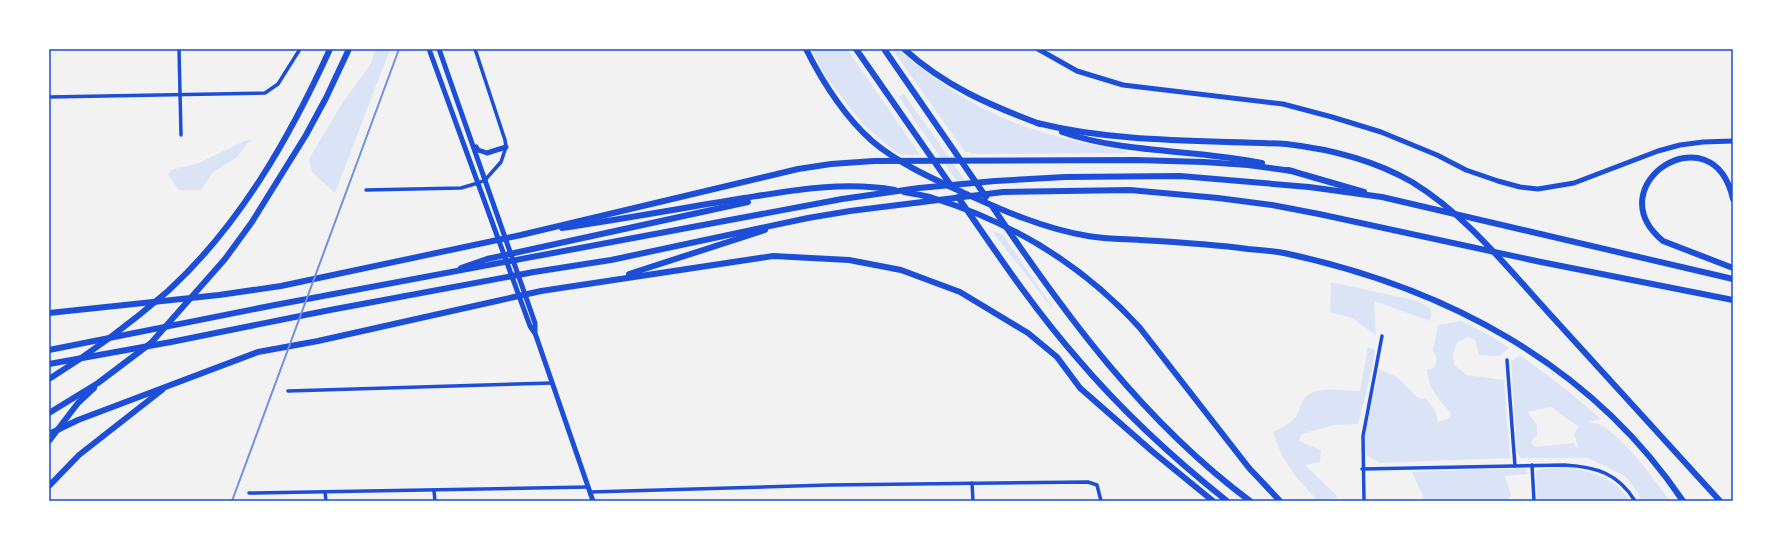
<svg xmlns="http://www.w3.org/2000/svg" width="1782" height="550" font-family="Merriweather,serif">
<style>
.green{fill:#dbe4f7;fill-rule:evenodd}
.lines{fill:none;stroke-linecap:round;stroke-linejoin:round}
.minor{stroke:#1d4ed8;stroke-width:3.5}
.secondary{stroke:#1d4ed8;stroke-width:5}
.motorway{stroke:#1d4ed8;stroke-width:6}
.rail{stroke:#7290e2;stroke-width:2}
.neatline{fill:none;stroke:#1d4ed8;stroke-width:1.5}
</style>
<rect width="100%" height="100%" fill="#f2f2f2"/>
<g class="green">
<path d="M 376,49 L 390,49 L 335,193 L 312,172 L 309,159 L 343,102 L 370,65 Z"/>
<path d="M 811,49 L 847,49 L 920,155 L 898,154 L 863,124 L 826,77 Z"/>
<path d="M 892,49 L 897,49 C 921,68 945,87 971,102 C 1019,129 1073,143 1127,151 L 1127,153 L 983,154 L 972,154 L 970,152 L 965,152 Z"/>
<path d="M 904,94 L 971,189 L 958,183 L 899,97 Z"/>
<path d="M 250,140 L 236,158 L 213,172 L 201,190 L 179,190 L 168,175 L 171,170 L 199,163 L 244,141 Z"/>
<path d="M 991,230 L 1003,235 L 1052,306 L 1051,307 Z"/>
<path d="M 1331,282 L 1418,301 L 1431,309 L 1430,321 L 1374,301 L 1376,335 L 1352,318 L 1330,312 Z"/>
<path d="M 1461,321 L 1491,336 L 1509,348 L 1499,356 L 1479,355 L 1475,340 L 1468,337 L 1457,342 L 1453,355 L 1454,365 L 1467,375 L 1504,380 L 1510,458 L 1380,463 L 1366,455 L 1365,434 L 1379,369 L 1397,377 L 1418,398 L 1426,399 L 1435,410 L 1438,422 L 1450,418 L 1451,413 C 1438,398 1428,389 1427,369 L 1434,368 L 1437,359 L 1433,350 L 1438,325 Z"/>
<path d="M 1368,347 L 1375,350 L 1372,370 L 1358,424 L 1333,425 L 1302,434 L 1299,441 L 1321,450 L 1320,462 L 1305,465 L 1338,497 L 1325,501 L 1318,501 L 1296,477 L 1282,456 L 1273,432 C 1282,427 1293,423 1298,413 C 1301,407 1302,398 1308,395 C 1322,386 1345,391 1360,391 Z"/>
<path d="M 1520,355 L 1563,387 L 1601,419 L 1589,422 C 1593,423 1598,423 1601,425 C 1626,440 1652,477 1670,501 L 1642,501 L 1638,493 L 1625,476 L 1588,458 L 1521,458 L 1517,453 L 1511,361 ZM 1551,407 L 1579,427 L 1574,434 L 1579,450 L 1573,443 L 1535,447 L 1531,442 L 1537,435 L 1537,425 L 1527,412 Z"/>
<path d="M 1568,467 C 1592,472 1616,478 1629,501 L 1537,501 L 1536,471 L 1541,469 Z"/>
<path d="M 1524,468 L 1528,474 L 1505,476 L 1511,495 L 1507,501 L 1425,501 L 1412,472 Z"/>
</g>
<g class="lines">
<g class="minor">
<path d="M 179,49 L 181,135"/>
<path d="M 49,97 L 265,93 L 278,84 L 300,49"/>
<path d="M 366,190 L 461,188 L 478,183 L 485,180 L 501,162 L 506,147 L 505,140 L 475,49"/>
<path d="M 1507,360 L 1515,466"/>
<path d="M 288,391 L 552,383"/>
<path d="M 1532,465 L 1534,501"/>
<path d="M 1362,469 L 1565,465 C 1596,467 1618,473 1635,501"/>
<path d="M 972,483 L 973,501"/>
<path d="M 434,491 L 435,501"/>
<path d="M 325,492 L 326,501"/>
<path d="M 590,492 L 829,485 L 1088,482 L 1097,485 L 1101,501"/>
<path d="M 249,493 L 588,487"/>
<path d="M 1364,501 L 1363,436 L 1382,336"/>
</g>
<g class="secondary">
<path d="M 429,49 L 530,326 L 534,332"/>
<path d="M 439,49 L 535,323 L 535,333 L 593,501"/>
<path d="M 1038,49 L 1077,71 L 1123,85 L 1283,104 L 1332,117 L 1381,132 L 1437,155 L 1466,170 L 1498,181 L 1520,187 L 1538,189 L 1574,183 L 1658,151 L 1680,145 L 1703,142 L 1733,141"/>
<path d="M 476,147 L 478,150 L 487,153 L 506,147"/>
</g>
<g class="motorway">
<path d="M 806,49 C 823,83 843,115 872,141 C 898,163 931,178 962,192 C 1002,210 1044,229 1088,236 C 1105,239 1123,239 1140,240 C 1176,242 1212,244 1248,249 C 1260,250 1273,251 1284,253 C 1444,287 1590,363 1683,501"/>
<path d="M 856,49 L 952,187"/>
<path d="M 884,49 L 986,197"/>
<path d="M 904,49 C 945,86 989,105 1040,124"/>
<path d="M 1037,123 C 1118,143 1202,140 1286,144 C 1330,149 1372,159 1412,182 C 1466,215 1505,265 1547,311 C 1605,374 1662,438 1720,501"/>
<path d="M 1062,132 C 1126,154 1195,149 1262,163"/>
<path d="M 1288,170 L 1364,192"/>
<path d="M 904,192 C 914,194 924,195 933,198 C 1014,223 1083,265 1140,328 L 1249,468 L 1280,501"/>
<path d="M 958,197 C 996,252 1033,308 1077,358 C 1122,411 1173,458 1227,501"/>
<path d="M 1733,199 C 1713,109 1595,185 1663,241 L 1733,268"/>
<path d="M 992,206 C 1065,315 1144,422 1250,501"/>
<path d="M 562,228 C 623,219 683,208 744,198 C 795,190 844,181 895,190"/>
<path d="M 461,268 L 487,259 L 748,202"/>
<path d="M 629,274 L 765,230"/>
<path d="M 49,313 L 219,295 L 281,286 L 521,235 L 798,169 L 831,164 L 874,161 L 1136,160 L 1204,162 L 1248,165 L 1292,171"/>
<path d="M 49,350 L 275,305 L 842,199 L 919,188 L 995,181 L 1065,177 L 1180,176 L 1309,187 L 1382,197 L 1733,279"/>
<path d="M 49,364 L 171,342 L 330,310 L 534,272 L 611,260 L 808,218 L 850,211 L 1003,192 L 1130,190 L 1218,198 L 1272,205 L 1319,214 L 1541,262 L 1733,300"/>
<path d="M 49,379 C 91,353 131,323 168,291 C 240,225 290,137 330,49"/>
<path d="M 49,413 L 98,383 L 151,343 L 225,259 L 252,222 L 306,135 L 326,98 L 349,49"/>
<path d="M 49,434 L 78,420 L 258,352 L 318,341 L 501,300 L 541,291 L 773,256 L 849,260 L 901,270 L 960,292 L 1028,333 L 1057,357 L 1080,388 L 1153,452 L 1213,501"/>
<path d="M 49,441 L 78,403 L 94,388"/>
<path d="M 49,486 L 79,455 L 162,390"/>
</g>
<path class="rail" d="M 232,501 L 399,49"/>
</g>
<rect width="1782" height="550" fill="none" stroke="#ffffff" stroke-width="100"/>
<rect x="50" y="50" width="1682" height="450" class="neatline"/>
</svg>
